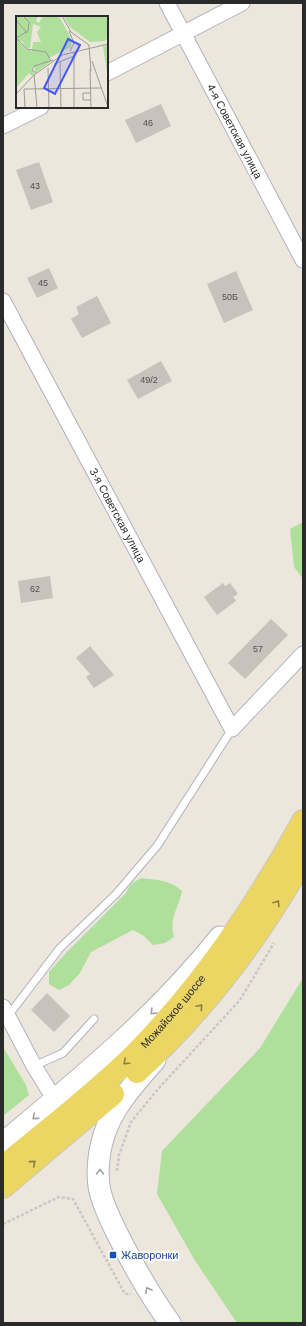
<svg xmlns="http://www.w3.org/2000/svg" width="306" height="1326" font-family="Helvetica,sans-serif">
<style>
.green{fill:#aee09c}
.building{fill:#c7c3bc}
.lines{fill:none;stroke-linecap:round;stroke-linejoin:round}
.lane-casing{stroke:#b0b2bd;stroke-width:9}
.street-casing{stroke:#b0b2bd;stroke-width:17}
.secondary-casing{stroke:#b0b2bd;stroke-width:23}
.primary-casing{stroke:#c8c8c8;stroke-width:24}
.path{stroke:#c8c8c8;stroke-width:2.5;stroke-dasharray:3 2;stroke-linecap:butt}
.lane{stroke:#fff;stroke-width:7}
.street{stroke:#fff;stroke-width:15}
.secondary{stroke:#fff;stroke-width:21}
.primary{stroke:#ebd563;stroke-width:22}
.oneway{stroke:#8a8046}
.oneway2{stroke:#9f9f9f}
.transit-dot{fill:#1a4fb4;stroke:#fff;stroke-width:1.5}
.labels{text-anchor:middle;stroke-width:3.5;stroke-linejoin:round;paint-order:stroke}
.number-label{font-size:9px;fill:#51504e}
.street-label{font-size:11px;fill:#2a2a2a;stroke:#fff}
.transit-label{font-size:11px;fill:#164399;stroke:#fff;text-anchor:start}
.inset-road{fill:none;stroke:#9e9b95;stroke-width:1}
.view{fill:#4457f2;fill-opacity:0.15;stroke:#4457f2;stroke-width:2}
.inset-edge{fill:none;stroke:#2a2a2a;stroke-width:2}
</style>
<rect width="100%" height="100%" fill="#ece6dd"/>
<g class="green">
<path d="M 303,522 L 303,579 L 294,567 L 290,529 Z"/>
<path d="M 141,878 C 157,880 170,880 182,891 C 178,910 169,917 174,937 L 165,943 L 153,945 L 144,936 L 133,930 L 91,952 L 80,973 L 69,985 L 59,990 L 49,984 L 49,972 L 66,953 L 125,894 L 131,884 Z"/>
<path d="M 303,978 L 303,1323 L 237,1323 L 194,1259 L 157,1194 L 162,1151 L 260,1048 Z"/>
<path d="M 3,1047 L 26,1085 L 29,1095 L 3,1116 Z"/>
</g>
<g class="building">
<path d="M 161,104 L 171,126 L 136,143 L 125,120 Z"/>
<path d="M 39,162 L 53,202 L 31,210 L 16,170 Z"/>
<path d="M 49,268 L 58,288 L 37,298 L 27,278 Z"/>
<path d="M 236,271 L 253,310 L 224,323 L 207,284 Z"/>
<path d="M 97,296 L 111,323 L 82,338 L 71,319 L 79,314 L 76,307 Z"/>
<path d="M 161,361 L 172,381 L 138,399 L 127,380 Z"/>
<path d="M 50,576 L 53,598 L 21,603 L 18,581 Z"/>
<path d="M 223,583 L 225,586 L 230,583 L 238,594 L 233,597 L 236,601 L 217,615 L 204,597 Z"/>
<path d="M 271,619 L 288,635 L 245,679 L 228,663 Z"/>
<path d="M 90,646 L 114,675 L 94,688 L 86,677 L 90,674 L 76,658 Z"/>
<path d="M 47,993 L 70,1016 L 54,1032 L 31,1010 Z"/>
</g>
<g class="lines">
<g class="lane-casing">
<g id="lane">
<path d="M 8,1016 L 60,948 L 116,894 L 157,846 L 232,729"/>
<path d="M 34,1066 L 63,1053 L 94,1019"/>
</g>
</g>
<g class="street-casing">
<g id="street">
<path id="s1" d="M 167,3 L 303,260"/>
<path d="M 107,73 L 242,3"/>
<path d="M 3,126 L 41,107"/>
<path id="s2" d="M 3,301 L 232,729 L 303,654"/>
<path d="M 3,1007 L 34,1066 L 55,1100"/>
</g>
</g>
<g class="secondary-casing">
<g id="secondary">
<path d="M 155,1060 C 138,1080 117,1102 107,1127 C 99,1146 95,1175 101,1195 C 106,1213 115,1229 123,1245 C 137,1272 152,1298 170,1323"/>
<path d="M 3,1143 C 80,1079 157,1016 220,937"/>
</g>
</g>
<g class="primary-casing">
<g id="primary">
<path d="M 137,1072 C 203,1011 259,938 303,859"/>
<path id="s3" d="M 3,1167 C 47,1130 93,1095 134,1055 C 203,985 256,906 303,821"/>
<path d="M 3,1187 L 113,1094"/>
</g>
</g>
<g class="path">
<path d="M 117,1171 L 119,1155 L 131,1122 L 158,1089 L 240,1000 L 274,943"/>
<path d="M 3,1224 L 59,1197 L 73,1199 L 125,1294 L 131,1294"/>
</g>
<use href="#lane" class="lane"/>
<use href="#street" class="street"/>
<use href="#secondary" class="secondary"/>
<use href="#primary" class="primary"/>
</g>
<defs><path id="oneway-chevron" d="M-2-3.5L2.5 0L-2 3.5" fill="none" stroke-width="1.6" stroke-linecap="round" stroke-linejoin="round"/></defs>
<g class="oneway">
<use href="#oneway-chevron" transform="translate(277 903) rotate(-58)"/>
<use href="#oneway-chevron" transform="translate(200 1007) rotate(-49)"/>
<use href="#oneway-chevron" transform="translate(126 1062) rotate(138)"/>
<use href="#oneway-chevron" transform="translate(33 1163) rotate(-40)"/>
</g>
<g class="oneway2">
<use href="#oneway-chevron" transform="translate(153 1012) rotate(134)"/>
<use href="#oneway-chevron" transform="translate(35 1117) rotate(140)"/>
<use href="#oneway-chevron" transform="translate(100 1172) rotate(-90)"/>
<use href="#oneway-chevron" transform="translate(148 1290) rotate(-121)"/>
</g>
<rect class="transit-dot" x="109" y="1251" width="8" height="8" rx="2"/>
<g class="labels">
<g class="number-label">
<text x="148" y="126">46</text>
<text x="35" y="189">43</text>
<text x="43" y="286">45</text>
<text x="230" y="300">50Б</text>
<text x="149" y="383">49/2</text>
<text x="35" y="592">62</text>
<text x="258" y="652">57</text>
</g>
<g class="street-label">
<text dy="4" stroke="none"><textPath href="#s1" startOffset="145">4-я Советская улица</textPath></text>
<text dy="4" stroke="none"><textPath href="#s2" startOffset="243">3-я Советская улица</textPath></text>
<text dy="4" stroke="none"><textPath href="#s3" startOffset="231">Можайское шоссе</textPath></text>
</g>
<g class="transit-label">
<text x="121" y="1259">Жаворонки</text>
</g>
</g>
<g transform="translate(16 16)">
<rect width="92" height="92" fill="#ece6dd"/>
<path d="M 0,0 L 22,0 L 20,5 L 23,7 L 27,0 L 43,0 L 55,22 L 55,31 L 33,42 L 33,45 L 37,44 L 19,57 L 18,50 L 25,48 L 18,50 L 15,52 L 18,57 L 16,60 L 13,57 L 0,72 ZM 17,8 L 25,11 L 21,16 L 25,26 L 17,26 L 16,35 L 10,33 L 2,25 L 6,25 L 10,32 L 14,32 ZM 47,0 L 92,0 L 92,21 L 89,25 L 74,26 L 54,11 ZM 92,29 L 92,63 L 87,30 Z" fill="#aee09c" fill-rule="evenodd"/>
<path class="inset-road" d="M 46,0 L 55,16 L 73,29 L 75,55M 0,4 L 11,17M 53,15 L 58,27 L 54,35M 0,22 L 11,33 L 30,36 L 35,45M 0,22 L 12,15 L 13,6 L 7,0M 58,36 L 58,92M 76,45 L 92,91M 44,46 L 45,92M 38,48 L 58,40M 32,52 L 33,92M 74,53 L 75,92M 20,57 L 16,54 L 18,50 L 37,44M 18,58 L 21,92M 8,73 L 85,72M 8,73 L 9,92M 0,78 L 18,59 L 46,39 L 92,28M 75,84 L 67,84 L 67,77 L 75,77"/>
<path class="view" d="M 52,23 L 64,29 L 39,78 L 28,72 Z"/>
<rect width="92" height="92" class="inset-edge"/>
</g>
<rect width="306" height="1326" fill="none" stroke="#2a2a2a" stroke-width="8"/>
</svg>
